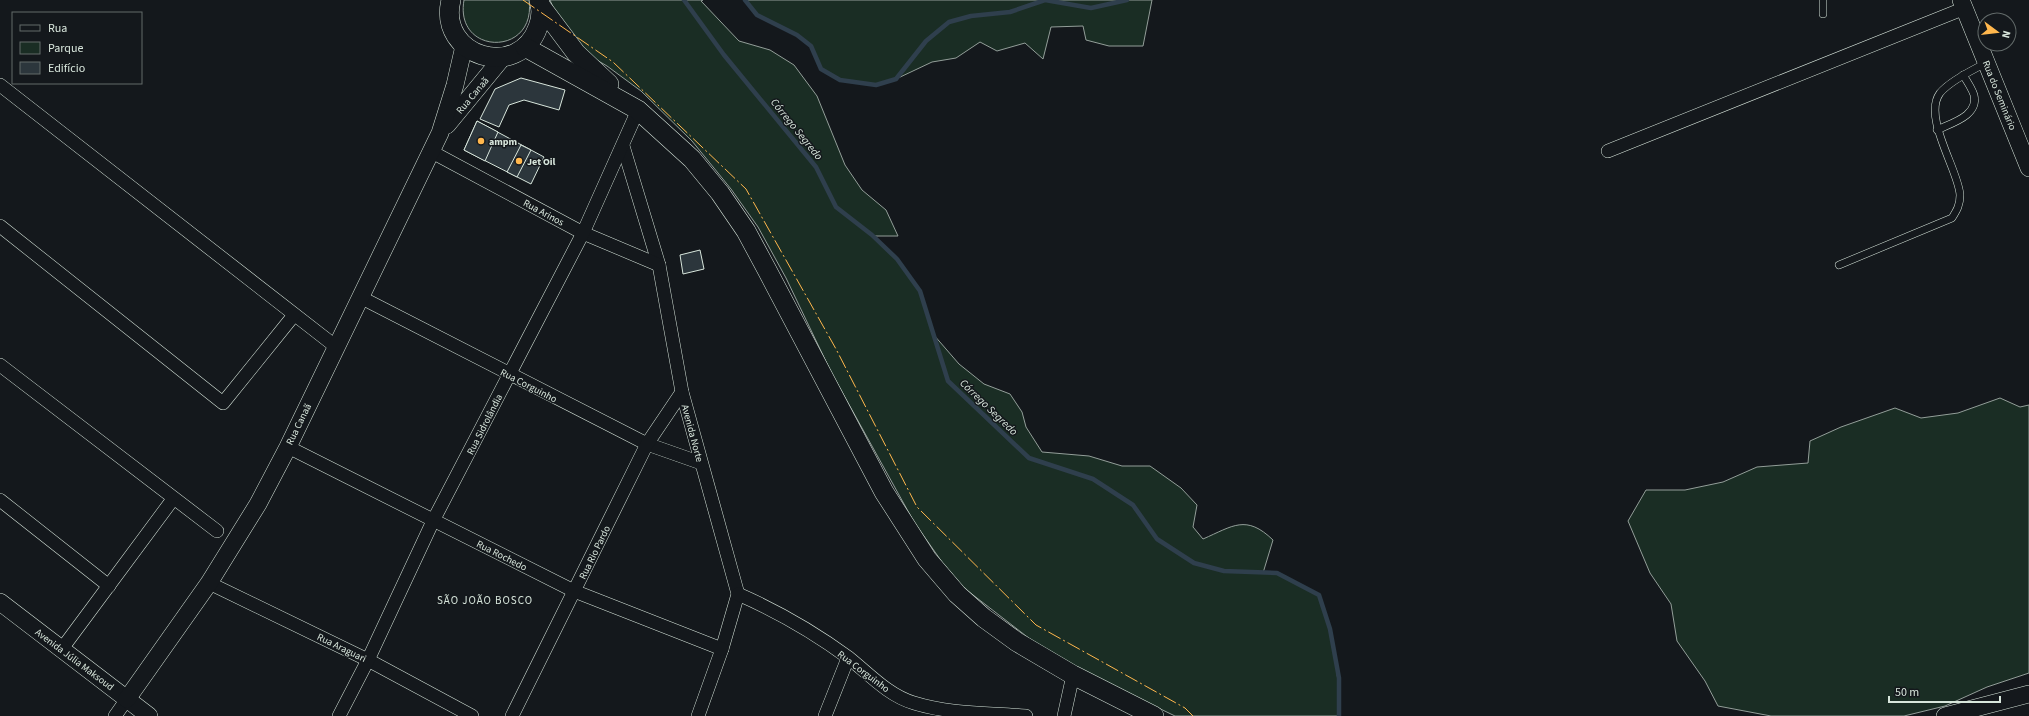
<svg xmlns="http://www.w3.org/2000/svg" width="2029" height="716" font-family="'Source Sans 3',sans-serif">
<style>
.green{fill:#1a2d24;stroke:#939e99}
.lines{fill:none;stroke-linecap:round;stroke-linejoin:round}
.stream{stroke:#2f3f4d;stroke-width:4.5}
.building{fill:#2c363c;stroke:#d8e6dc}
.service-casing{stroke:#d8e6dc;stroke-width:8}
.minor-casing{stroke:#d8e6dc;stroke-width:14}
.tertiary-casing{stroke:#d8e6dc;stroke-width:18}
.secondary-casing{stroke:#d8e6dc;stroke-width:20}
.service{stroke:#14181c;stroke-width:7}
.minor{stroke:#14181c;stroke-width:13}
.tertiary{stroke:#14181c;stroke-width:17}
.secondary{stroke:#14181c;stroke-width:19}
.power{stroke:#ffb74d;stroke-width:1;stroke-dasharray:14 3 2 3;stroke-linecap:butt}
.poi-dot{fill:#ffb74d;stroke:#14181c;stroke-width:1.5}
.labels{text-anchor:middle;stroke-width:3;stroke-linejoin:round;paint-order:stroke}
.street-label{font-size:10px;fill:#d8e6dc;stroke:#14181c}
.poi-label{font-size:10px;font-weight:bold;fill:#d8e6dc;stroke:#14181c;text-anchor:start}
.water-label{font-size:11px;font-style:italic;fill:#d8e6dc;stroke:#14181c}
.neighbourhood-label{font-size:11px;letter-spacing:1px;fill:#d8e6dc;stroke:#14181c}
</style>
<rect width="100%" height="100%" fill="#14181c"/>
<g class="green">
<path d="M 529,0 C 537,57 454,56 464,0 Z"/>
<path d="M 550,0 L 703,0 L 701,1 L 739,41 L 770,50 L 794,65 L 817,96 L 845,165 L 862,190 L 886,210 L 898,236 L 872,236 L 897,259 L 920,291 L 933,334 L 959,364 L 984,384 L 1010,394 L 1022,412 L 1026,427 L 1042,452 L 1089,456 L 1122,466 L 1150,466 L 1181,488 L 1197,505 L 1193,527 L 1203,539 C 1233,526 1246,514 1273,540 L 1263,573 L 1277,573 L 1319,595 C 1333,637 1339,671 1340,716 L 1175,716 L 1082,671 L 1030,639 L 964,588 L 942,562 L 914,522 L 831,372 L 786,278 L 758,227 L 731,189 L 692,141 L 641,91 L 607,66 L 583,52 L 553,7 Z"/>
<path d="M 745,0 L 1152,0 L 1143,46 L 1109,46 L 1086,40 L 1083,26 L 1051,27 L 1043,59 L 1025,43 L 997,51 L 980,42 L 956,58 L 932,62 L 896,79 L 876,85 L 840,80 L 821,69 L 811,46 L 797,35 L 757,15 Z"/>
<path d="M 2000,398 L 2020,407 L 2029,405 L 2029,673 L 1987,687 L 1945,706 L 1904,716 L 1771,716 L 1718,706 L 1705,681 L 1677,641 L 1671,604 L 1650,573 L 1628,521 L 1646,490 L 1685,490 L 1723,482 L 1757,467 L 1808,463 L 1810,441 L 1841,427 L 1895,408 L 1921,418 L 1958,413 Z"/>
</g>
<g class="lines">
<g class="stream">
<path d="M 684,0 L 724,55 L 816,167 L 836,207 L 872,235 L 897,259 L 920,291 L 948,381 L 1029,458 L 1093,479 L 1133,505 L 1157,539 L 1194,563 L 1224,571 L 1277,573 L 1319,595 L 1330,629 L 1339,678 L 1339,716"/>
<path d="M 745,0 L 757,15 L 797,35 L 811,46 L 821,69 L 840,80 L 876,85 L 896,79 L 926,41 L 949,22 L 971,16 L 1010,12 L 1045,0 L 1091,8 L 1127,0"/>
</g>
</g>
<g class="building">
<path d="M 521,78 L 565,90 L 559,110 L 524,100 L 509,105 L 499,127 L 480,119 L 495,89 Z"/>
<path d="M 477,121 L 544,157 L 531,184 L 464,150 Z"/>
<path d="M 477,121 L 498,132 L 485,161 L 464,150 Z"/>
<path d="M 521,145 L 531,150 L 517,177 L 507,172 Z"/>
<path d="M 700,250 L 704,269 L 683,274 L 680,255 Z"/>
</g>
<g class="lines">
<g class="service-casing">
<g id="service">
<path d="M 1823,0 L 1823,14"/>
<path d="M 1937,130 C 1951,123 1979,116 1974,95 C 1972,89 1967,81 1963,75"/>
<path d="M 1839,265 L 1952,218 C 1957,210 1960,205 1960,195 C 1959,171 1922,117 1940,93 C 1948,83 1974,69 1986,63"/>
</g>
</g>
<g class="minor-casing">
<g id="minor">
<path d="M 0,85 L 335,346"/>
<path d="M 623,146 L 659,265 L 682,392 L 738,594 L 722,649 L 698,716"/>
<path d="M 1608,151 L 1965,8"/>
<path d="M 432,152 L 583,233 L 659,265"/>
<path d="M 0,226 L 223,403 L 294,315"/>
<path d="M 360,297 L 647,444 L 701,463"/>
<path d="M 0,365 L 217,531"/>
<path d="M 288,447 L 574,591 L 722,649"/>
<path d="M 0,500 L 109,586"/>
<path d="M 209,583 L 368,660 L 472,716"/>
<path d="M 738,594 C 777,611 815,633 849,658 C 869,674 889,696 914,703 C 949,714 989,713 1026,716"/>
<path d="M 61,650 L 173,499"/>
<path d="M 115,716 L 127,699"/>
<path d="M 339,716 L 368,660 L 433,521 L 583,233 L 638,110"/>
<path d="M 512,716 L 647,444 L 682,392"/>
<path d="M 825,716 L 848,658"/>
<path d="M 1064,716 L 1073,675"/>
</g>
</g>
<g class="tertiary-casing">
<g id="tertiary">
<path d="M 1961,0 L 2029,168"/>
<path d="M 447,125 L 503,57"/>
<path d="M 0,602 L 149,716"/>
<path d="M 127,699 L 209,583 L 258,504 L 288,447 L 440,133 L 455,85 L 464,46"/>
<path d="M 1945,716 L 2029,694"/>
</g>
</g>
<g class="secondary-casing">
<g id="secondary">
<path d="M 451,0 C 437,57 519,81 538,27 C 541,19 542,9 539,0"/>
<path d="M 540,5 L 576,53 L 609,84"/>
<path d="M 525,47 L 638,110 L 692,159 L 720,193 L 746,231 L 767,270 L 884,492 L 927,559 L 957,594 L 984,618 L 1017,642 L 1073,675 L 1154,716"/>
</g>
</g>
<use href="#service" class="service"/>
<use href="#minor" class="minor"/>
<use href="#tertiary" class="tertiary"/>
<use href="#secondary" class="secondary"/>
<path class="power" d="M 523,0 L 613,62 L 746,189 L 836,349 L 917,507 L 1036,625 L 1185,708 L 1193,716"/>
</g>
<g class="poi-dot">
<circle cx="481" cy="141" r="4"/>
<circle cx="519" cy="161" r="4"/>
</g>
<g class="labels">
<g class="street-label">
<text transform="translate(472 95) rotate(-50)" y="4">Rua Canaã</text>
<text transform="translate(2000 95) rotate(68)" y="4">Rua do Seminário</text>
<text transform="translate(544 212) rotate(28)" y="4">Rua Arinos</text>
<text transform="translate(529 385) rotate(27)" y="4">Rua Corguinho</text>
<text transform="translate(298 424) rotate(-64)" y="4">Rua Canaã</text>
<text transform="translate(484 424) rotate(-63)" y="4">Rua Sidrolândia</text>
<text transform="translate(693 433) rotate(75)" y="4">Avenida Norte</text>
<text transform="translate(594 552) rotate(-64)" y="4">Rua Rio Pardo</text>
<text transform="translate(502 555) rotate(27)" y="4">Rua Rochedo</text>
<text transform="translate(342 647) rotate(26)" y="4">Rua Araguari</text>
<text transform="translate(75 659) rotate(37)" y="4">Avenida Júlia Maksoud</text>
<text transform="translate(864 671) rotate(37)" y="4">Rua Corguinho</text>
</g>
<g class="poi-label">
<text x="489" y="145">ampm</text>
<text x="527" y="165">Jet Oil</text>
</g>
<g class="water-label">
<text transform="translate(797 129) rotate(51)" y="4">Córrego Segredo</text>
<text transform="translate(989 407) rotate(44)" y="4">Córrego Segredo</text>
</g>
<g class="neighbourhood-label">
<text x="485" y="604">SÃO JOÃO BOSCO</text>
</g>
</g>
<rect x="12" y="12" width="130" height="72" fill="#14181c" stroke="#626a69"/>
<rect x="20" y="25" width="20" height="6" fill="#14181c" stroke="#626a69"/>
<text x="48" y="32" font-size="12" fill="#d8e6dc">Rua</text>
<rect x="20" y="42" width="20" height="12" fill="#1a2d24" stroke="#626a69"/>
<text x="48" y="52" font-size="12" fill="#d8e6dc">Parque</text>
<rect x="20" y="62" width="20" height="12" fill="#2c363c" stroke="#626a69"/>
<text x="48" y="72" font-size="12" fill="#d8e6dc">Edifício</text>
<g transform="translate(1997 32) rotate(105)"><circle r="19" fill="#14181c" stroke="#626a69"/>
<path d="M0-3L7 15L0 10L-7 15Z" fill="#ffb74d"/>
<text y="-6" font-size="11" font-weight="bold" text-anchor="middle" fill="#d8e6dc">N</text>
</g>
<path d="M1889 696v6h111v-6" fill="none" stroke="#d8e6dc" stroke-width="2"/>
<text x="1895" y="696" font-size="12" fill="#d8e6dc" stroke="#14181c" stroke-width="3" paint-order="stroke">50 m</text>
</svg>
